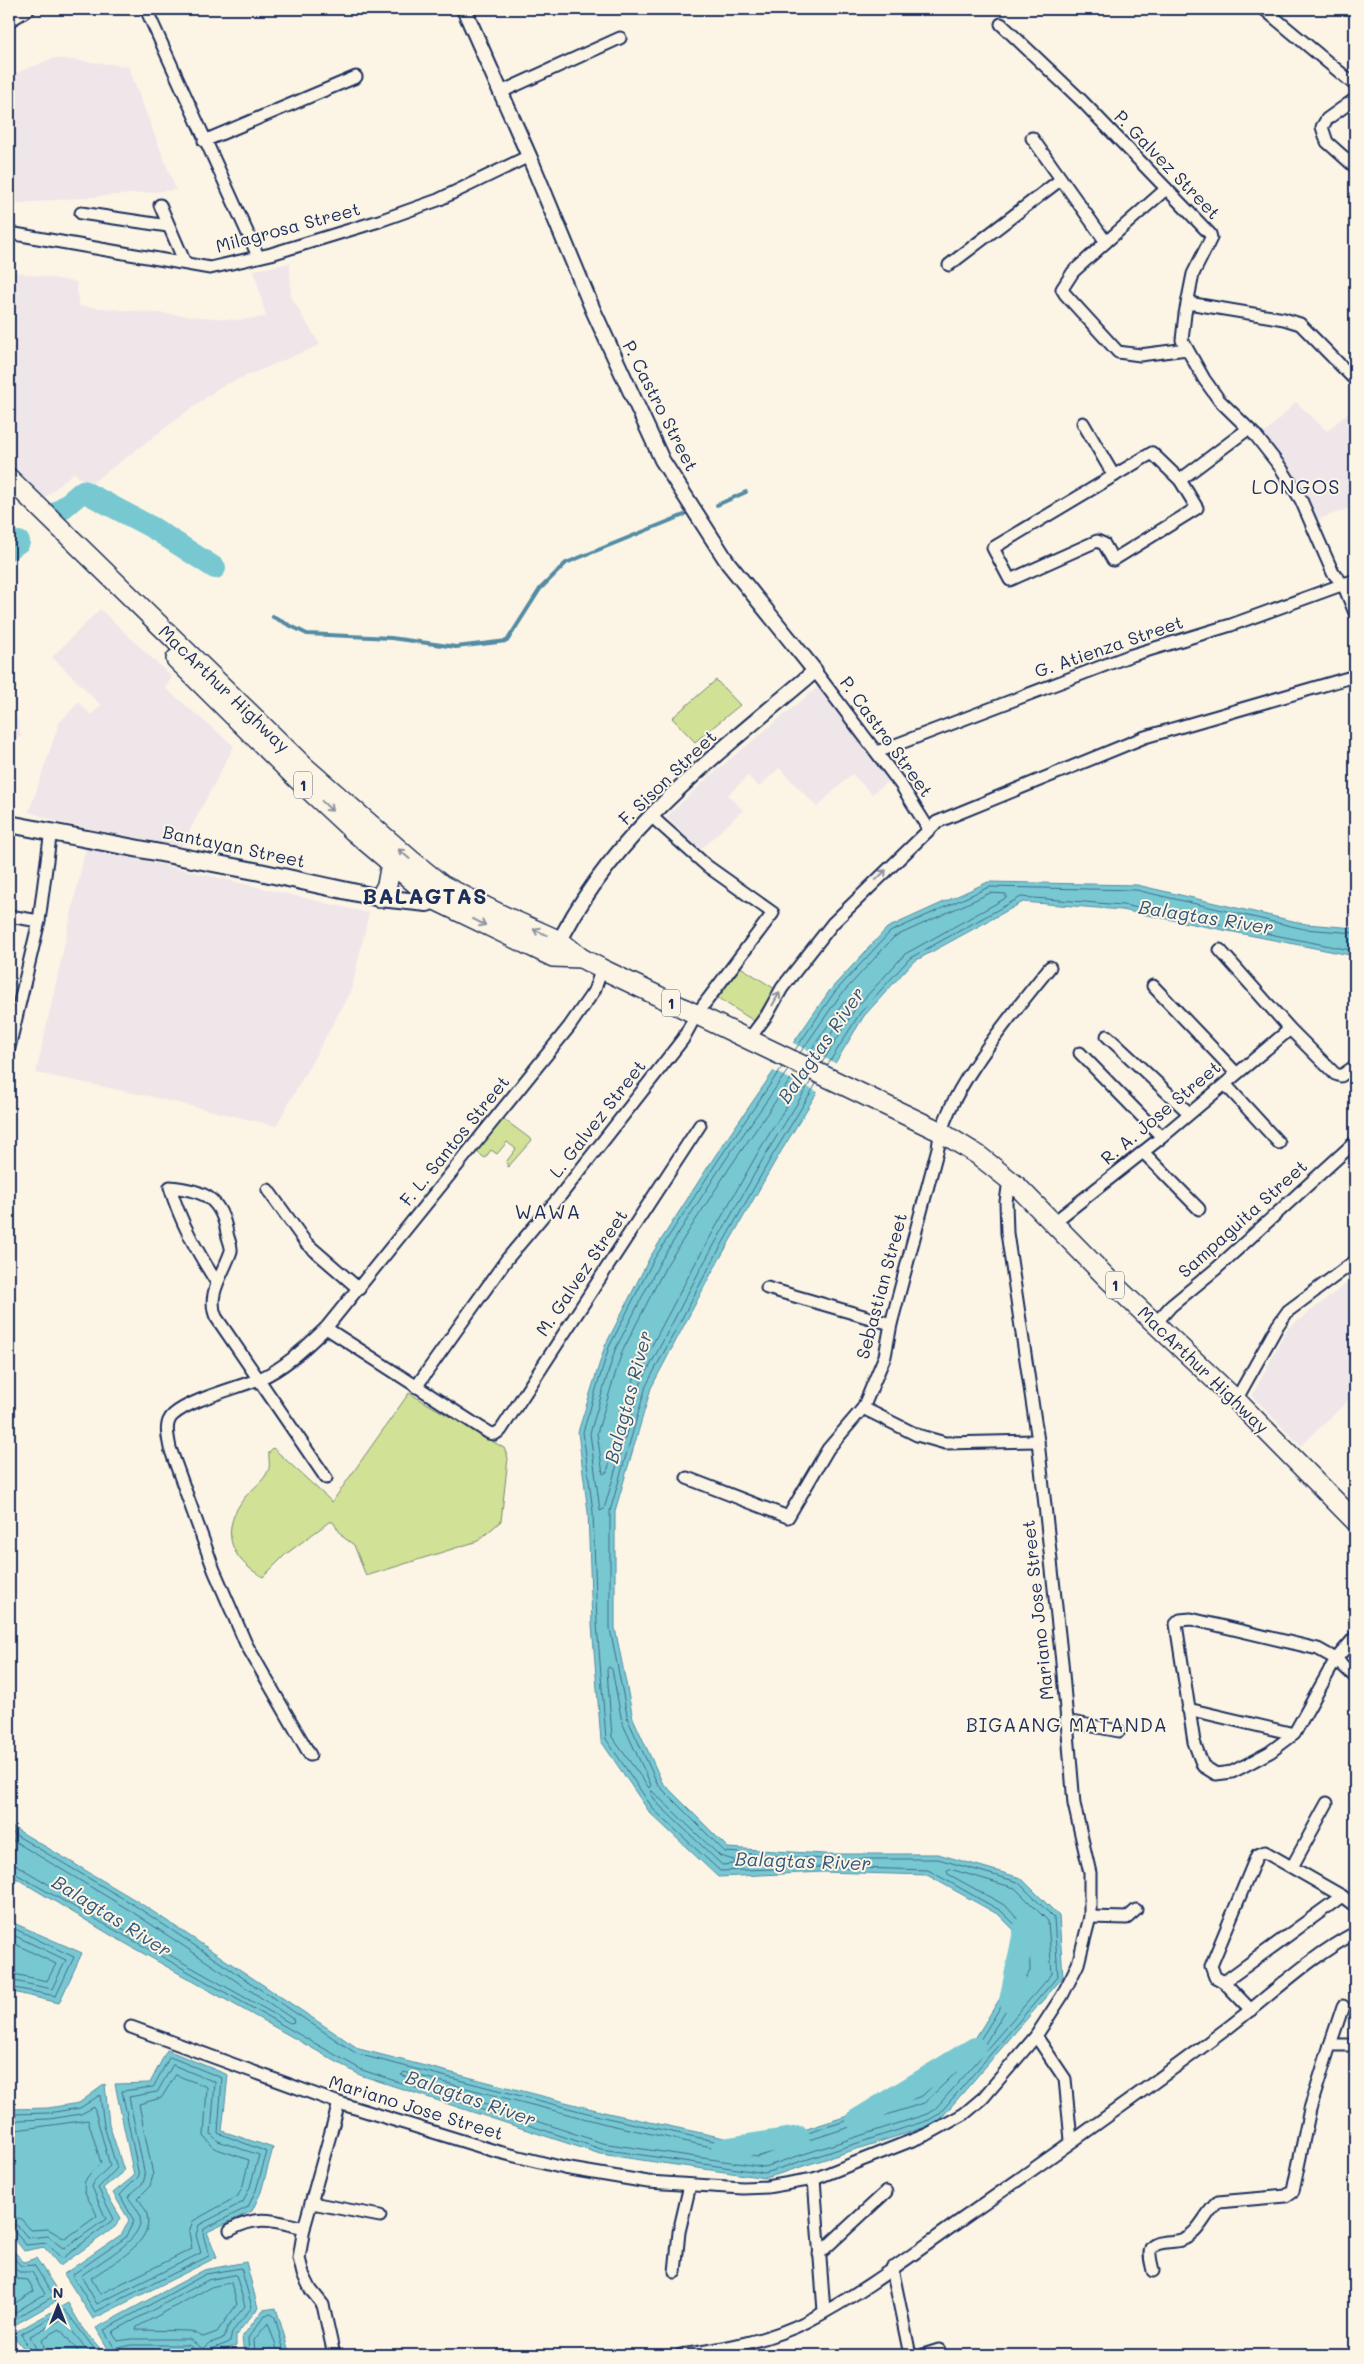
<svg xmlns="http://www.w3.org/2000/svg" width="1364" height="2364" font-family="Mali,sans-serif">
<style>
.built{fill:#efe6e9}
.green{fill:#d1e195;stroke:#76887a}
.water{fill:#78c8d2;stroke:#538ba4}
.pier{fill:#fcf5e5}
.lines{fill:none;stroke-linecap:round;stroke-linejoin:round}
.shore{stroke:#406c8c;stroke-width:1}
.stream{stroke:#538ba4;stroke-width:4}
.river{stroke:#78c8d2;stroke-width:22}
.minor-casing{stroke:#1b2f5e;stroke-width:15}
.tertiary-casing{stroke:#1b2f5e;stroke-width:18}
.secondary-casing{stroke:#1b2f5e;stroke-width:20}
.trunk-casing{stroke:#1b2f5e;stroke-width:22}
.minor{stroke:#fcf5e5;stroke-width:11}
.tertiary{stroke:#fcf5e5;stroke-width:14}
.secondary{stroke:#fcf5e5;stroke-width:16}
.trunk{stroke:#fcf5e5;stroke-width:19}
.oneway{stroke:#8c92a2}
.labels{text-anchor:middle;stroke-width:4;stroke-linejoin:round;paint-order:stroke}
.shield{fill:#fcf5e5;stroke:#5e6a86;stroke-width:1}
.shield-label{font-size:16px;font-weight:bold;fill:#1b2f5e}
.street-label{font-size:18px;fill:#1b2f5e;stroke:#fcf5e5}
.water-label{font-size:19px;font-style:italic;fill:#32557b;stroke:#fcf5e5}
.neighbourhood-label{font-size:19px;letter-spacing:1px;fill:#1b2f5e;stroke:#fcf5e5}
.quarter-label{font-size:20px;letter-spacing:1px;fill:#1b2f5e;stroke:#fcf5e5}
.district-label{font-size:22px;font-weight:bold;letter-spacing:1px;fill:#1b2f5e;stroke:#fcf5e5}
</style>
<rect width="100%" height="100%" fill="#fcf5e5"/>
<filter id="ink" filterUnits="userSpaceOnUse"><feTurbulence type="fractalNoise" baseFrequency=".02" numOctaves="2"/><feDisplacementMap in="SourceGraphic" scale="10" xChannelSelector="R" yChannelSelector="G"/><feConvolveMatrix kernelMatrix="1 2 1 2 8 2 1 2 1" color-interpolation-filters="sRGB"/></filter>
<g filter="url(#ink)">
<g class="built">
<path d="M 54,58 L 128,66 L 176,190 L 9,204 L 9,76 Z"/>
<path d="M 290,263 L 291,297 L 320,345 L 220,387 L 88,486 L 74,472 L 37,505 L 9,477 L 9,271 L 76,282 L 79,306 L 236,320 L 266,317 L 254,270 Z"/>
<path d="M 1296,402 L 1327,431 L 1355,407 L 1355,506 L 1314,521 L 1262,436 Z"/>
<path d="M 100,609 L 172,677 L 159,697 L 165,688 L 234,746 L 181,847 L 58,822 L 29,812 L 59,723 L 79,702 L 91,715 L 101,705 L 52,657 Z"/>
<path d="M 820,685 L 891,779 L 872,794 L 852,774 L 817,807 L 779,768 L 759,787 L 748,776 L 728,795 L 743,810 L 699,851 L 666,817 L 711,775 Z"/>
<path d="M 12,692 L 21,737 L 9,740 L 9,693 Z"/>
<path d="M 86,847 L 369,913 L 351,992 L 276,1126 L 153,1097 L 36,1073 Z"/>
<path d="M 1355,1277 L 1355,1394 L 1301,1446 L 1252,1396 L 1287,1329 Z"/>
</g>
<g class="green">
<path d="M 716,680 L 740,705 L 695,742 L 672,718 Z"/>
<path d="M 739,966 L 775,989 L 754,1021 L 718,998 Z"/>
<path d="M 501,1117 L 532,1140 L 508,1167 L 506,1162 L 516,1149 L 507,1142 L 497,1154 L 491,1150 L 485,1158 L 475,1151 Z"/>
<path d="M 409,1393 L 504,1448 L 508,1458 L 501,1521 L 478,1541 L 366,1576 L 354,1545 L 343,1537 L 333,1522 L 329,1522 L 286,1554 L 263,1577 C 228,1558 220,1529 245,1497 C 253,1488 263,1482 268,1471 C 271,1465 268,1459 269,1452 L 273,1448 L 332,1502 Z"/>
</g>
<g class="water">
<path d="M 988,882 L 1137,885 L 1306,924 L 1355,928 L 1355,956 L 1122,910 L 1023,902 L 913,962 L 864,1016 L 777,1158 L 711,1274 L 651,1388 L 615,1511 L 615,1628 L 633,1718 L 662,1782 L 728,1848 L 824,1854 L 938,1854 L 1021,1878 L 1059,1916 L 1063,1977 L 942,2117 L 932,2125 L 766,2178 L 600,2154 L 360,2075 L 114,1937 L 9,1874 L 9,1825 L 137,1901 L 359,2049 L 608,2113 L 757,2145 L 919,2093 L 973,2042 L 1020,1966 L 1018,1934 L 999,1915 L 927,1875 L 823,1872 L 718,1877 L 650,1813 L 601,1741 L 592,1624 L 588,1512 L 578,1432 L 605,1346 L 650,1257 L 715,1156 L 830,990 L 887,928 Z"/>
<path d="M 9,1921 L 82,1953 L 59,2003 L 9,1991 Z"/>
<path d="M 167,2050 L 228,2075 L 222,2131 L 273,2148 L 261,2192 L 252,2211 L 207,2232 L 217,2257 L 93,2319 L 64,2274 L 122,2234 L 129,2220 L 113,2193 L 134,2176 L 115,2084 L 150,2083 Z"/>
<path d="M 105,2084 L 109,2124 L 124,2171 L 103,2188 L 121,2218 L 115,2227 L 60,2266 L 44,2247 L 24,2251 L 9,2232 L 9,2117 L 12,2109 L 48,2108 L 79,2103 Z"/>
<path d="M 9,2246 L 24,2262 L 36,2258 L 62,2298 L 11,2327 L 9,2323 Z"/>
<path d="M 246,2262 L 258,2308 L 236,2335 L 236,2346 L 207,2355 L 192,2355 L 188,2350 L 131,2350 L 111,2354 L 96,2328 L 204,2270 Z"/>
<path d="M 68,2303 L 83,2329 L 106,2355 L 29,2355 L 12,2334 Z"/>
<path d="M 276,2308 L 290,2355 L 244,2355 L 242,2337 L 263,2310 Z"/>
</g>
<path class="pier" d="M 791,1042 L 837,1064 L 820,1093 L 771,1070 Z"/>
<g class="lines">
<g class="shore">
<path d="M 795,1050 L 834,993 L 890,932 L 989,887 L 1136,890 L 1304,929 L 1355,933"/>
<path d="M 800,1053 L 839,997 L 894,937 L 990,893 L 1006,894 L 1006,898 L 905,954 L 855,1009 L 822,1063"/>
<path d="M 807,1056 L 844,1002 L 848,1001 L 849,1005 L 815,1060"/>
<path d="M 827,1066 L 860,1013 L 910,958 L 1021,897 L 1123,905 L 1355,951"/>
<path d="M 788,1070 L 724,1162 L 660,1262 L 615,1350 L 590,1433 L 600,1511 L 604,1509 L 641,1383 L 701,1268 L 767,1152 L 811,1081"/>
<path d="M 795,1073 L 730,1167 L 666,1266 L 622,1352 L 597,1433 L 603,1474 L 607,1472 L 634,1379 L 695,1264 L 760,1149 L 804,1078"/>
<path d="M 609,1667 L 612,1669 L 622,1722 L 651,1785 L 649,1788 L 612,1737 L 607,1670 Z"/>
<path d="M 652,1791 L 720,1856 L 734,1860 L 735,1864 L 722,1865 L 659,1805 L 651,1794 Z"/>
<path d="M 9,1831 L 134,1905 L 357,2054 L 607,2118 L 756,2150 L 922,2096 L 977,2045 L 1024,1969 L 1023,1932 L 1001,1911 L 928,1870 L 823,1867 L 720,1871 L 654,1810 L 606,1739 L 597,1624 L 593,1512 L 583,1432 L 609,1347 L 654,1259 L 719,1159 L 782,1067"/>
<path d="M 9,1838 L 131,1911 L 293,2019 L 294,2022 L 290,2023 L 120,1927 L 16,1865 L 9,1864"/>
<path d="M 950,1869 L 1015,1888 L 1048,1921 L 1052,1974 L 986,2050 L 983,2047 L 1030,1971 L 1029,1932 L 1006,1906 L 948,1874 L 947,1871 Z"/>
<path d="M 9,1870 L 362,2070 L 601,2149 L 765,2173 L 929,2120 L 939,2114 L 1058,1976 L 1054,1918 L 1018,1882 L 938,1859 L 824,1859 L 725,1852 L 658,1785 L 628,1720 L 610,1628 L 610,1511 L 646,1386 L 707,1271 L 772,1156 L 816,1084"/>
<path d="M 9,1926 L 74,1957 L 56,1996 L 9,1987"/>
<path d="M 9,1933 L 66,1960 L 52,1989 L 9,1980"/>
<path d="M 9,1941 L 56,1964 L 47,1981 L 9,1973"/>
<path d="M 978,2052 L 982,2052 L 982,2056 L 935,2109 L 927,2114 L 764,2167 L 602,2143 L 401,2075 L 404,2072 L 606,2124 L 757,2157 L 924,2103 Z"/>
<path d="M 170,2057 L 222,2078 L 218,2133 L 267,2152 L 256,2190 L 248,2207 L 204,2229 L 203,2234 L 209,2256 L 95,2312 L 72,2275 L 125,2238 L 134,2221 L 120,2195 L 139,2176 L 122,2091 L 153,2087 Z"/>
<path d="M 173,2065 L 215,2082 L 211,2134 L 218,2141 L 259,2155 L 250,2187 L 243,2202 L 199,2225 L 196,2235 L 201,2253 L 97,2304 L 81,2276 C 95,2264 145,2240 140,2217 C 139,2210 132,2203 128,2197 L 143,2183 L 145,2176 L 129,2097 L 157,2092 Z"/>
<path d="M 176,2075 L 207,2087 L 204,2136 L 214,2148 L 249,2160 L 243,2185 L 238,2196 L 193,2221 L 189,2232 L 192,2249 L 100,2294 L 91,2278 C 109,2265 155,2243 147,2215 C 146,2209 141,2203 138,2198 L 150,2186 L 153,2175 L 139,2104 L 161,2098 Z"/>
<path d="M 9,2117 L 16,2114 L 48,2113 L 80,2108 L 100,2095 L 104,2126 L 117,2168 L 98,2188 L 114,2219 L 63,2258 L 60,2257 L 47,2243 L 26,2245 L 14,2231 L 9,2230"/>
<path d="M 9,2124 L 19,2120 L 49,2119 L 81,2114 L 94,2107 L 110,2166 L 95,2180 L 92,2187 L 106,2219 L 64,2249 L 48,2236 L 28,2238 L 18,2226 L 9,2223"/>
<path d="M 9,2131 L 88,2120 L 101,2163 C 98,2167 93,2170 89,2175 C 76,2190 93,2202 97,2216 L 65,2239 L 48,2229 L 31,2230 L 21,2219 L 9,2216"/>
<path d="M 9,2253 L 21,2266 L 34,2265 L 54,2296 L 9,2322"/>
<path d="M 9,2262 L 19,2272 L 32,2272 L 45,2294 L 9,2316"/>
<path d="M 9,2273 L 17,2279 L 28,2280 L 34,2291 L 9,2307"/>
<path d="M 236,2275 L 245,2306 L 227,2328 L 224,2338 L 210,2343 L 203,2349 L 189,2339 L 131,2339 L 118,2341 L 113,2334 L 114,2331 L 208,2280 Z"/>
<path d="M 231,2283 L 237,2304 L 217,2332 L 203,2337 L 190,2331 L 136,2330 L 137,2327 L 211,2287 Z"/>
<path d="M 33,2355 L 21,2334 L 65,2310 L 99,2355"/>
<path d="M 39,2355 L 30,2336 L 63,2319 L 91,2355"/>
<path d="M 46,2355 L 42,2339 L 60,2329 L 81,2355"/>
<path d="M 196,2355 L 193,2348 L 188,2345 L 131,2345 L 115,2349 L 104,2330 L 206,2274 L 241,2268 L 252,2307 L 232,2332 L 230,2342 L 212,2349 L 209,2355"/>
<path d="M 249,2355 L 248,2338 L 265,2315 L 271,2314 L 275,2317 L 285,2355"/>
<path d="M 255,2355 L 254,2340 L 268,2323 L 279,2355"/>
</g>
<g class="stream">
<path d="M 717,505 L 746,492"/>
<path d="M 273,617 L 307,634 L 391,638 L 456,647 L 507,641 L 540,589 L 566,563 L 684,515"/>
</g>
<g class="river">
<path d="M 57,513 L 83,491 L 153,528 L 215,568"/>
<path d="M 9,549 L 19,542"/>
<path d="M 1010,2001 L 1025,1927"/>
<path d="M 857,2120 L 975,2048"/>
<path d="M 722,2149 L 799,2137"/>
</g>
<g class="minor-casing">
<g id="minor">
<path d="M 146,9 L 258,256"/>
<path d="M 1264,9 L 1355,85"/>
<path d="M 9,21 L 29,9"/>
<path d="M 1001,24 L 1082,101 L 1210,234 L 1211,238 L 1193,274 L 1185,314 L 1182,340 L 1204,379 L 1219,400 L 1256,436 L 1281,468 L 1301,500 L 1333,573 L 1343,584 L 1355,613"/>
<path d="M 501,92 L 620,38"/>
<path d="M 1355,99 L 1327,119 L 1322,127 L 1327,142 L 1355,167"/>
<path d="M 1032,138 L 1106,242 L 1166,189"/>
<path d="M 204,141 L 356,77"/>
<path d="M 160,205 L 185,263"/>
<path d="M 81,213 L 168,226"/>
<path d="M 15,234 L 210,268 L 271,254 L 379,221 L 438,200 L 529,156"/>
<path d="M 1106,242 L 1073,272 L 1062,289 L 1065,294 L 1118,352 L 1140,355 L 1187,349"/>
<path d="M 949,265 L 1060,180"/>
<path d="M 1188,303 L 1284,319 L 1300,324 L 1355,380"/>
<path d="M 1083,423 L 1114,476"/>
<path d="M 1152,453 L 1180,480 L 1197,508 L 1113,560 L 1104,544 L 1097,541 L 1010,580 L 993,548 Z"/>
<path d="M 1180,480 L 1248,429"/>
<path d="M 815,671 L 901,785 L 928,828"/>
<path d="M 877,752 L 1129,656 L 1231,625 L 1355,580"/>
<path d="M 9,916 L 39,921"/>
<path d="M 1220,950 L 1290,1029 L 1335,1074 L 1341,1076 L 1355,1066"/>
<path d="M 1153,986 L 1236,1073"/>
<path d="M 1107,1036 L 1189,1113"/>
<path d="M 749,1039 L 767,1015 L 782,988 L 833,923 L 937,822 L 1145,737 L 1355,676"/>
<path d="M 9,1048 L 39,921 L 51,830"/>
<path d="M 1080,1053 L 1162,1137"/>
<path d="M 1225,1084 L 1279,1143"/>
<path d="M 1143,1152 L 1199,1209"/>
<path d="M 268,1190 L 306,1243 L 359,1289"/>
<path d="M 1053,1223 L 1162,1137 L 1290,1029"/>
<path d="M 217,1283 C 198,1253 180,1222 170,1187 C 204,1190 221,1198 227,1233 C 228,1239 232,1246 231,1251 C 224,1273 206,1294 216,1317 L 326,1478"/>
<path d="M 767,1288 L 891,1324"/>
<path d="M 1155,1324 L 1171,1306 L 1217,1268 L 1355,1142"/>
<path d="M 326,1328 L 489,1433 L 495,1434 L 501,1430 L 700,1125"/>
<path d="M 416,1387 L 507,1259 L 560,1196 L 683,1039 L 696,1015 L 773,913 L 707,866 L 651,816"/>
<path d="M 1236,1400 L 1278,1325 L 1288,1311 L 1355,1261"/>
<path d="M 863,1408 L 917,1435 L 945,1443 L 1038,1441"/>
<path d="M 687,1478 L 788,1517 L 828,1449 L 863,1408 L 885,1356 L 891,1324 L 938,1148 C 943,1094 1015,1011 1050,967"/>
<path d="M 1355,1637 L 1336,1659 L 1294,1734 L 1270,1752 L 1244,1766 L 1232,1772 L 1216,1774 L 1203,1766 L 1194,1742 L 1176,1624 L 1180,1620 L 1191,1619 L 1318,1649 L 1336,1659 L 1355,1677"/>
<path d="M 1188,1709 L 1294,1734"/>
<path d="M 1066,1721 L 1119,1731"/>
<path d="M 310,1755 L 246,1644 L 214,1570 L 170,1448 C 168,1437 164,1423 173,1415 C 189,1400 237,1388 259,1379 C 285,1368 306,1347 326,1328 L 569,1027 L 594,991 L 602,969"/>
<path d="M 1292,1867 L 1327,1803"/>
<path d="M 1090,1917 L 1127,1918 L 1136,1910"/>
<path d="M 1224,1982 L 1342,1896 L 1355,1906"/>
<path d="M 1251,2010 L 1224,1982 L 1215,1977 L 1211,1966 L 1257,1855 L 1265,1852 L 1342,1896"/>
<path d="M 131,2027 L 339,2103 L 495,2151 L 564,2168 L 648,2182 L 743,2188 L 767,2187 L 814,2179 L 928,2134 L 964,2114 L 983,2098 L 1036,2036 L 1062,1996 L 1078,1964 L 1090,1917 L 1090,1873 L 1074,1804 L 1062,1662 L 1038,1441 L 1007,1233 L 1006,1202 L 1009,1180"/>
<path d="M 1036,2036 L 1065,2079 L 1071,2140"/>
<path d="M 1330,2045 L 1343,2006"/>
<path d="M 814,2179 L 824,2311"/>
<path d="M 312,2203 L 380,2216"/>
<path d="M 230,2230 C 259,2214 274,2221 304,2228"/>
<path d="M 819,2254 L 886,2192"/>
<path d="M 892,2268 L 910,2355"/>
<path d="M 1153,2271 C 1152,2265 1148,2254 1151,2248 C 1157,2240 1172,2243 1181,2240 C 1200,2234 1204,2214 1218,2202 L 1286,2196 L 1293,2191 L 1310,2109 L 1330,2045 L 1355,2045"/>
<path d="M 675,2272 L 679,2232 L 690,2185"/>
<path d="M 334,2355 L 323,2305 L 311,2290 L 303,2274 L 299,2258 L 304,2228 L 339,2103"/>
<path d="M 681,2355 C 723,2349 767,2341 806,2322 C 861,2294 910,2256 961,2220 C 1051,2157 1141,2093 1229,2027 C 1270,1996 1309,1957 1355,1933"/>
<path d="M 923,2355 L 939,2350"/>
</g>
</g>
<g class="tertiary-casing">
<path id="tertiary" d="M 464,9 L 529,156 L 593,310 L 662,460 L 728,563 L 815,671 C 720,752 610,833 556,949"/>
</g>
<g class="secondary-casing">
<path id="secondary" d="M 9,824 L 260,872 L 380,898 L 427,903 L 435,900 L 439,890"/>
</g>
<g class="trunk-casing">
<g id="trunk">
<path d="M 9,478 L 305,767 L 411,860 L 442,885 L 504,916 L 560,941 L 581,958 L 602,969 L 939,1131 L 978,1155 L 1017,1186 L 1109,1280 L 1236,1400 L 1355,1521"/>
<path d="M 176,659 L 295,777 L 353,831 L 435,900 L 553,957 L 581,958"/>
<path d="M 380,898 L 387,885 L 391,863"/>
</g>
</g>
<use href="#minor" class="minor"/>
<use href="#tertiary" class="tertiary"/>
<use href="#secondary" class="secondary"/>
<use href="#trunk" class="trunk"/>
</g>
<defs><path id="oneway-shaft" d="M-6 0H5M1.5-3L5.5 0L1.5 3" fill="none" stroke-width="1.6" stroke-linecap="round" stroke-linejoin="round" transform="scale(1.25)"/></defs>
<g class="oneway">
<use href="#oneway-shaft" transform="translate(327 806) rotate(43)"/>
<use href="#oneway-shaft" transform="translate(404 854) rotate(-139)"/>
<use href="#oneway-shaft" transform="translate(881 875) rotate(-45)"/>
<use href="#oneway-shaft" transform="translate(479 922) rotate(26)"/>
<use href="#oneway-shaft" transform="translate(540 932) rotate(-156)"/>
<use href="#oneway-shaft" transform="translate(776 999) rotate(-60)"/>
</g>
</g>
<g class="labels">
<g class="shield">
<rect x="294" y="771.5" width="18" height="27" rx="4"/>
<rect x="662" y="989.5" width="18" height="27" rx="4"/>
<rect x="1106" y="1271.5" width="18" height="27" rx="4"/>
</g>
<g class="shield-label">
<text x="303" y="791">1</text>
<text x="671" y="1009">1</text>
<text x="1115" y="1291">1</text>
</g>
<g class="street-label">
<text transform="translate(1167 165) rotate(46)" y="6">P. Galvez Street</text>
<text transform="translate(288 228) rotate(-15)" y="6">Milagrosa Street</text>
<text transform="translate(660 406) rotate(63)" y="6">P. Castro Street</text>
<text transform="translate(1109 647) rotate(-19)" y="6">G. Atienza Street</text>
<text transform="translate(224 689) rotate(44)" y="6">MacArthur Highway</text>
<text transform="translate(886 737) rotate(54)" y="6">P. Castro Street</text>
<text transform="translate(668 778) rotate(-44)" y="6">F. Sison Street</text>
<text transform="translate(234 847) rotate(12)" y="6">Bantayan Street</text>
<text transform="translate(1161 1113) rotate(-40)" y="6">R. A. Jose Street</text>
<text transform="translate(598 1119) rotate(-52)" y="6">L. Galvez Street</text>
<text transform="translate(455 1141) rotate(-51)" y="6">F. L. Santos Street</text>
<text transform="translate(1243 1219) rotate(-42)" y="6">Sampaguita Street</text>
<text transform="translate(582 1273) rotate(-56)" y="6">M. Galvez Street</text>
<text transform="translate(882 1286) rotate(-75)" y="6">Sebastian Street</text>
<text transform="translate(1203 1370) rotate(44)" y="6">MacArthur Highway</text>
<text transform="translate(1038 1610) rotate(-96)" y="6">Mariano Jose Street</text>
<text transform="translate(416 2108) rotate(17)" y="6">Mariano Jose Street</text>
</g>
<g class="water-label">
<text transform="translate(1206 917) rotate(9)" y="7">Balagtas River</text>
<text transform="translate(821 1045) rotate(-55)" y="7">Balagtas River</text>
<text transform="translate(628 1397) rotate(-75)" y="7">Balagtas River</text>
<text transform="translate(803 1861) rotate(2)" y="7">Balagtas River</text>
<text transform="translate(112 1916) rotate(32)" y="7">Balagtas River</text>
<text transform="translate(471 2098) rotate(19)" y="7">Balagtas River</text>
</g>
<g class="neighbourhood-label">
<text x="1067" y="1732">BIGAANG MATANDA</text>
</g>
<g class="quarter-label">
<text x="1296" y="494">LONGOS</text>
<text x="548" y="1219">WAWA</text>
</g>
<g class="district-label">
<text x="425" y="904">BALAGTAS</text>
</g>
</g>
<rect width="1364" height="2364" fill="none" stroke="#fcf5e5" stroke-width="30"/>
<rect x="15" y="15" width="1334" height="2334" fill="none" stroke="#1b2f5e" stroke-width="2" filter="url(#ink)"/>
<g transform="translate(58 2306)" stroke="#fcf5e5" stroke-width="4" paint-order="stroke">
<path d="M0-4L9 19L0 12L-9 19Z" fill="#1b2f5e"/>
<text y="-8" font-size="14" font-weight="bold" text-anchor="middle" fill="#1b2f5e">N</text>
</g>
</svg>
